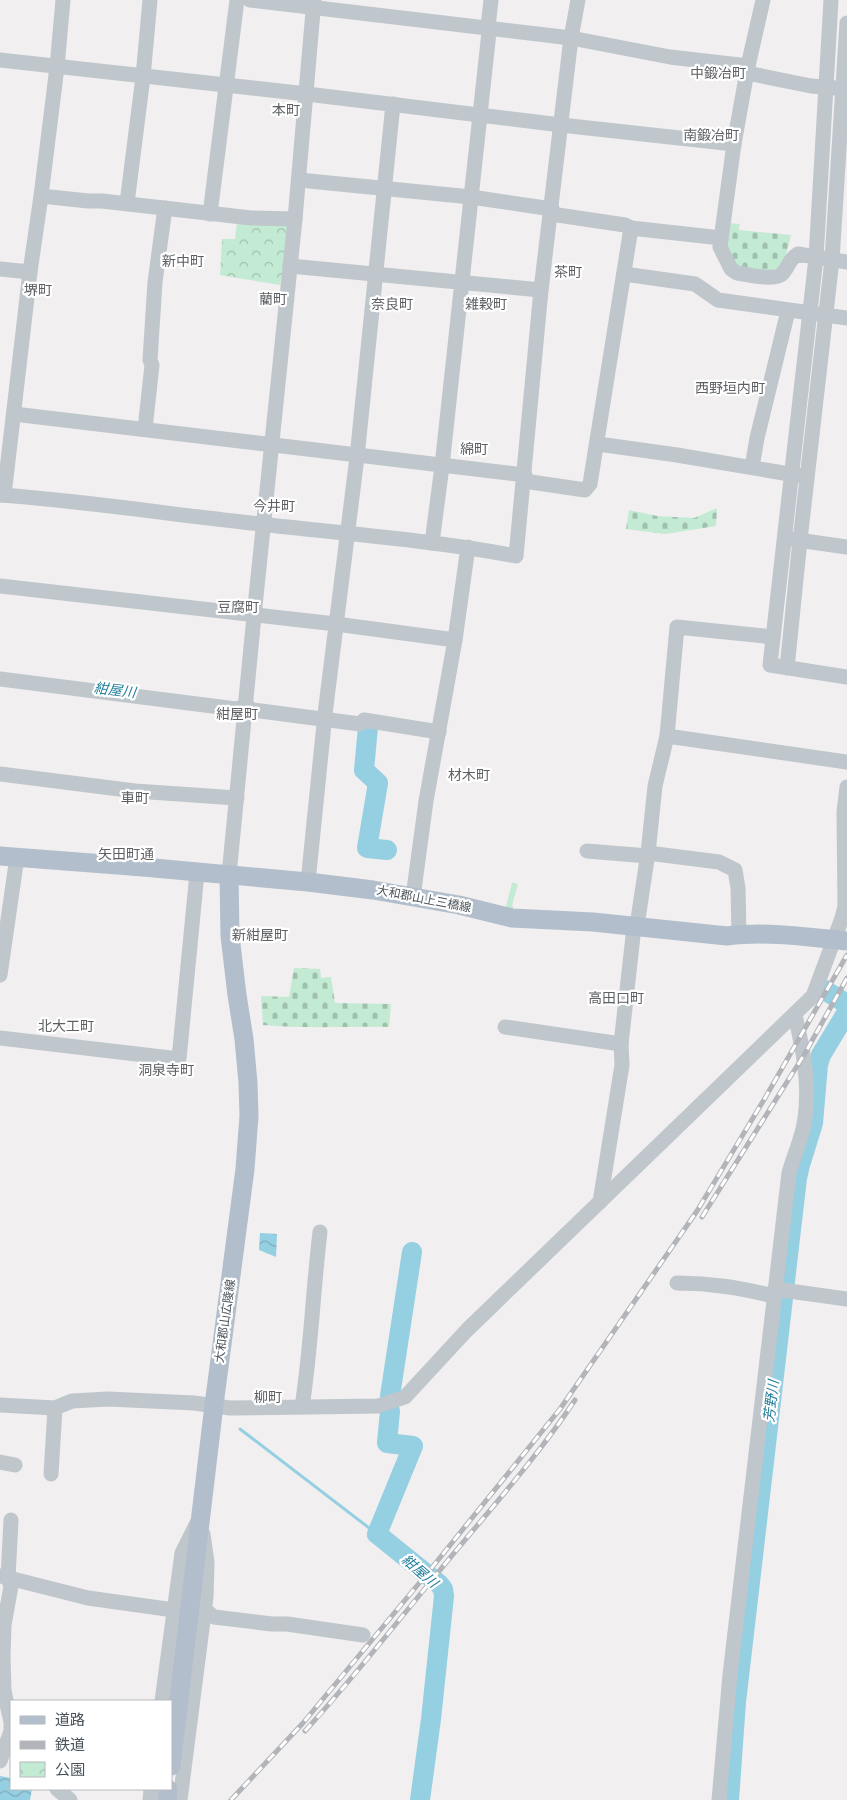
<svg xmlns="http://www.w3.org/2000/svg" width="847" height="1800" font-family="'Fira Sans Condensed','Noto Sans JP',sans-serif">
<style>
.grass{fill:url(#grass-tufts)}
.cemetery{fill:url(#cemetery-stones)}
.park{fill:url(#park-crowns)}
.water{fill:url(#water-waves)}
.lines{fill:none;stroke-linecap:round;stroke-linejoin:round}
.stream{stroke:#95cfe2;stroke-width:3}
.river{stroke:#95cfe2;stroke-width:20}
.minor{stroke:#bfc6cc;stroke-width:15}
.major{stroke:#b2becb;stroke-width:19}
.rail-casing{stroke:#b2b4b9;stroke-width:5}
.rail{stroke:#fff;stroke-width:3;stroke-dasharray:9;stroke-linecap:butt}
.labels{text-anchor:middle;stroke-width:4.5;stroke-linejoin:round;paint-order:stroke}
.street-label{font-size:12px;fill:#49525a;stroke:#fff}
.neighbourhood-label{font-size:14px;fill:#5d5f63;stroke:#fff}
.water-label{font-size:14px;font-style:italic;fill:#1d7c99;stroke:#fff}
</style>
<defs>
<pattern id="grass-tufts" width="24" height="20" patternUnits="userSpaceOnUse" patternTransform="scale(1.25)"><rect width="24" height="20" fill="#c3ead3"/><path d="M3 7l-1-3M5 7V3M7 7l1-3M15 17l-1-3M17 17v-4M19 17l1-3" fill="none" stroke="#a0c0ae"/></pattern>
<pattern id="cemetery-stones" width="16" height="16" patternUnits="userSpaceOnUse" patternTransform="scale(1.25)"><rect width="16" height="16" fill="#c3ead3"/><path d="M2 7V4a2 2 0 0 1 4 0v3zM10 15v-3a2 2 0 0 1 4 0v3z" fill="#a0c0ae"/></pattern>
<pattern id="park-crowns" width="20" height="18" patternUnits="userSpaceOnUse" patternTransform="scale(1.25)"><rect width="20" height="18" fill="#c3ead3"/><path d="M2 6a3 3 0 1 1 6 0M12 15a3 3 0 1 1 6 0" fill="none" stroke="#a0c0ae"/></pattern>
<pattern id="water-waves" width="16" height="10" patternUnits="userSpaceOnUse" patternTransform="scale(1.25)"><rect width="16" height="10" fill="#95cfe2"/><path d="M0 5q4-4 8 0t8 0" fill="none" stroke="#7cabba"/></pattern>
</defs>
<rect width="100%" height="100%" fill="#f1efef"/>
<path class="grass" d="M 512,883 L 518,884 L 512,905 L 514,913 L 505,910 Z"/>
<g class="cemetery">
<path d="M 728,223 L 740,224 L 739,230 L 791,235 L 783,267 L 772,273 L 738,267 L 726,247 Z"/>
<path d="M 717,508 L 716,526 L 665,534 L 626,529 L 629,510 L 657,516 L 694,518 Z"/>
<path d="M 294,968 L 320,969 L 321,978 L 331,977 L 335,1003 L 391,1004 L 389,1027 C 347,1026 305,1029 263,1025 L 261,996 L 289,997 Z"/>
</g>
<path class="park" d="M 237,222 L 291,223 L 280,285 L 220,275 L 222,239 L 235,239 Z"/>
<g class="water">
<path d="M 260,1233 L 277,1234 L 276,1257 L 259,1250 Z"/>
<path d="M 0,1776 L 11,1778 L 11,1789 L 32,1789 L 30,1800 L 0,1800 Z"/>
</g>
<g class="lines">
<path class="stream" d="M 240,1429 L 377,1534"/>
<g class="river">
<path d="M 368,727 L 364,770 L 378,783 L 367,848 L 387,850"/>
<path d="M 823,989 L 847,1004"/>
<path d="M 390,1396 L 412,1252"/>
<path d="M 390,1411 L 387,1443 L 413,1446 L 377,1534 L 439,1584 L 443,1589 L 444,1596 L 431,1719 L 420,1800"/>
<path d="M 729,1800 L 736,1702 L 797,1178 L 800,1165 L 813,1123 L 818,1065 L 821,1055 L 847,1012"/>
</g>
<g class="minor">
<path d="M 250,0 L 571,38 L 670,57 L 748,66"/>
<path d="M 763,0 L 748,66 L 734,144 L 720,247 L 731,269 L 737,273 C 748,274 776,282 783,273 C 790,265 788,260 798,254 L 847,262"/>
<path d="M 831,0 L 816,258 L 770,665 L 847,677"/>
<path d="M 0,60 L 307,94 L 561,125 L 734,144"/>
<path d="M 747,73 L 811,86 L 836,88"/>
<path d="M 299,180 L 471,197 L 552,209"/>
<path d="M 41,196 L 88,201 L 102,201 L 251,218 L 295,219"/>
<path d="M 127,203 L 143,77 L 150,0"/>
<path d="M 210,214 L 237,0"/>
<path d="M 551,214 L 625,225 L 631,228"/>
<path d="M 290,266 L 541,290"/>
<path d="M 0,269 L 30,272"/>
<path d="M 624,274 L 695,284 L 718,300 L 847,318"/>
<path d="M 14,414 C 184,433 354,456 525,475"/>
<path d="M 145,429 L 152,365 L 150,360 L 155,282 L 165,208"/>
<path d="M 598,444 L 677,455 L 801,476"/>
<path d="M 752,467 L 757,438 L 788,311"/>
<path d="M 524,481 L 585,490 L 590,484 L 631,228 L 721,238"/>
<path d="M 0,495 C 87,501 174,515 260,524 C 346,534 432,540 516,556 L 541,290 L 571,38 L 578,0"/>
<path d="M 4,495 L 30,272 L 41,196 L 57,67 L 63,0"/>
<path d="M 791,539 L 847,547"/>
<path d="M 432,543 L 442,466 L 489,32 L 488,27 L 491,0"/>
<path d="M 0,586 L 336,624 L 455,640"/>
<path d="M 787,668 L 800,540 L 832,260 L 847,23"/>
<path d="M 0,679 L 236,709 L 246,706 L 253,710 L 360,724 L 364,720 L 439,732"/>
<path d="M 667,736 L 847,762"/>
<path d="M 0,774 L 135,791 L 237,798"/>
<path d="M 587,851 L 648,856"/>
<path d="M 648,853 L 719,862 L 735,870 L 738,888 L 739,935"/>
<path d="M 229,875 L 254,616 L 295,219 L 314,0"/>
<path d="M 308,882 L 325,714 L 357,457 L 393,104"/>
<path d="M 413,897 L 426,801 L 455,640 L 468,547"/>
<path d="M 0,975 L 17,857"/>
<path d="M 505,1027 L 621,1044"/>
<path d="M 0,1038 L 179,1059 L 197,873"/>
<path d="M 600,1202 L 622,1065 L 621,1044 L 634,927 L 638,919 L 648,853 L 655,786 L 667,736 L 677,627 L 773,637"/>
<path d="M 677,1283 C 712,1283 740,1288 774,1296"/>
<path d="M 775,1289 L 847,1299"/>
<path d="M 0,1405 L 55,1408 L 72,1401 L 108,1399 L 194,1403 L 230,1408 L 378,1406 L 405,1397 L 467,1330 L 813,996 L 842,918 L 845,906 L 844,812 L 847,787"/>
<path d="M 302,1407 C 311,1349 313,1290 320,1232"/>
<path d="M 0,1462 L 15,1465"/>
<path d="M 51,1474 L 55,1408"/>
<path d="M 1,1576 L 88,1598 L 174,1610"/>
<path d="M 204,1609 L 214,1617 L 272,1624 L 287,1624 L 363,1635"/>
<path d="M 162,1701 L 182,1553 L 198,1521"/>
<path d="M 0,1761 L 11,1731 L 11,1722 L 4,1691 L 3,1657 L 4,1625 L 11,1586 L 8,1578 L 11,1520"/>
<path d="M 57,1789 L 70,1800"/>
<path d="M 150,1800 L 151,1789"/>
<path d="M 180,1800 L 206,1597 L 207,1562 L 203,1534"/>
<path d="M 719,1800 L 730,1675 L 789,1173 C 794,1155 803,1136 805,1118 C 810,1083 803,1049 795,1015"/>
</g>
<g class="major">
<path d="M 0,856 L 143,867 L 308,882 L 373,890 L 459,905 L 512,918 L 593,922 L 727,936 C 766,931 808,937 847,941"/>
<path d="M 171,1766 L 214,1405 L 245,1169 L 249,1116 L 248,1083 L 244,1039 L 237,995 L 230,936 L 229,875"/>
<path d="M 167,1800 L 168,1789"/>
</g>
<g class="rail-casing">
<g id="rail">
<path d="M 702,1217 L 804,1055 L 847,978"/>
<path d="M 305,1731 C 351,1681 393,1627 436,1575 C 483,1517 534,1462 575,1400"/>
<path d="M 231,1800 L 303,1723 L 430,1570 L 560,1409 L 697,1211 L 765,1098 L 847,955"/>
</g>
</g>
<use href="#rail" class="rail"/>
</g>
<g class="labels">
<g class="street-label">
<text transform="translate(424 899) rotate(11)" y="4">大和郡山上三橋線</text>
<text transform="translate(225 1321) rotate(-82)" y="4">大和郡山広陵線</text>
</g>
<g class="neighbourhood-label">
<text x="718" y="78">中鍛冶町</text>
<text x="286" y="115">本町</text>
<text x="711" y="140">南鍛冶町</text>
<text x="183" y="266">新中町</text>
<text x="568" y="277">茶町</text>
<text x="38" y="295">堺町</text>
<text x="273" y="304">藺町</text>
<text x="392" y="309">奈良町</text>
<text x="486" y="309">雑穀町</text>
<text x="730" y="393">西野垣内町</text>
<text x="474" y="454">綿町</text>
<text x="274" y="511">今井町</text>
<text x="238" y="612">豆腐町</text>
<text x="237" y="719">紺屋町</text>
<text x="469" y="780">材木町</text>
<text x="135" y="803">車町</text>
<text x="126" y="859">矢田町通</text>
<text x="260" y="940">新紺屋町</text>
<text x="616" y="1003">高田口町</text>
<text x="66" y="1031">北大工町</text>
<text x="166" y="1075">洞泉寺町</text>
<text x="268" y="1402">柳町</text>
</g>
<g class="water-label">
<text transform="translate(115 690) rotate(7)" y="5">紺屋川</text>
<text transform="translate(771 1401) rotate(-83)" y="5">芳野川</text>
<text transform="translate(420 1571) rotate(41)" y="5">紺屋川</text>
</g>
</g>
<rect x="10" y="1700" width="162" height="90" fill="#ffffff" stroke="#b6babd"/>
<rect x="20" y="1716" width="25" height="8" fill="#b2becb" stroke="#b6babd"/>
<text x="55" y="1725" font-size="15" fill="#49525a">道路</text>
<rect x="20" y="1741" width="25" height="8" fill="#b2b4b9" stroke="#b6babd"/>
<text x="55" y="1750" font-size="15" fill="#49525a">鉄道</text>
<rect x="20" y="1762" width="25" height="15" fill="url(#park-crowns)" stroke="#b6babd"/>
<text x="55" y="1775" font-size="15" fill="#49525a">公園</text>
</svg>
